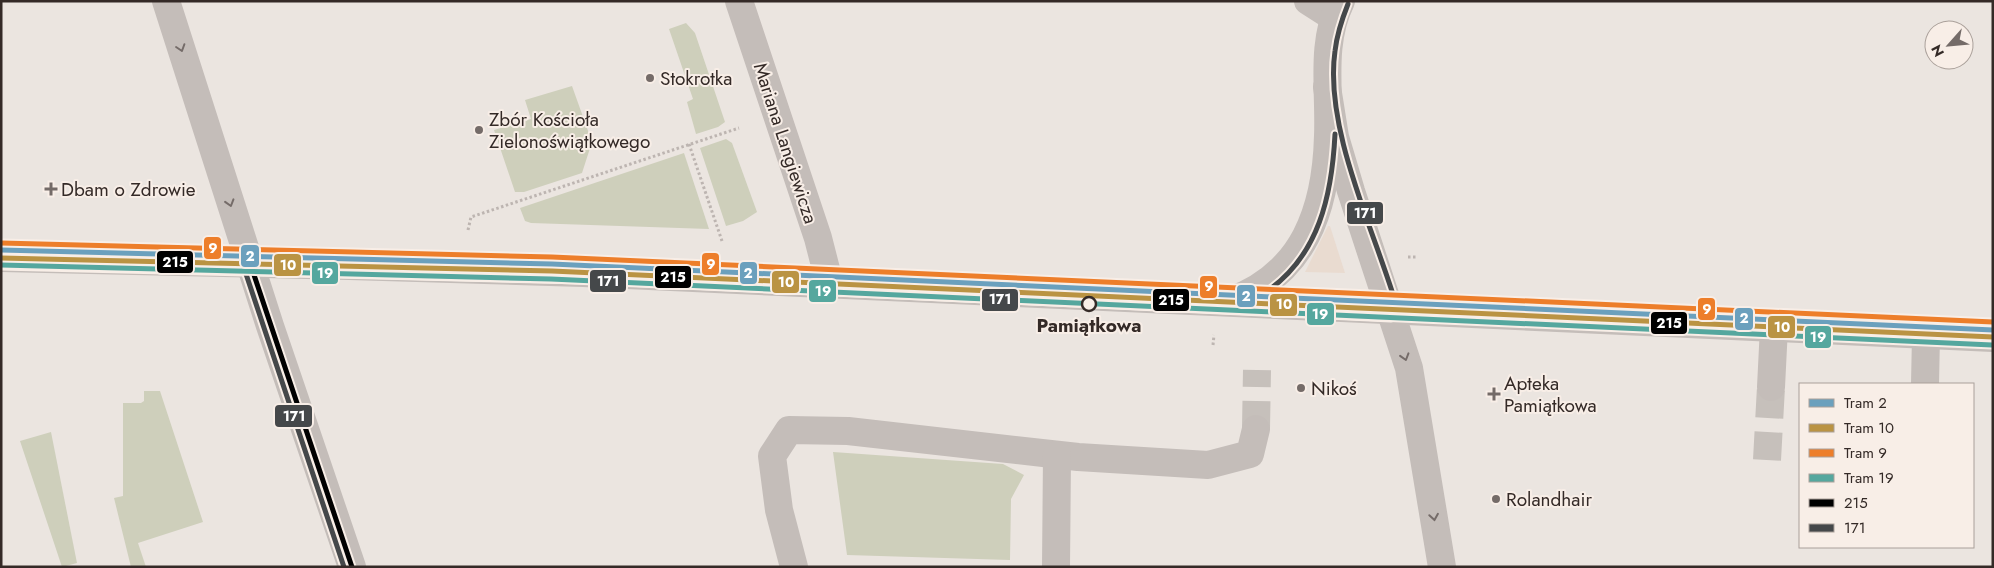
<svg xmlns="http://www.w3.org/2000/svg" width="1994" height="568" font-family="Jost,sans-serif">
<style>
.green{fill:#cecfbb}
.plaza{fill:#e9dbd0}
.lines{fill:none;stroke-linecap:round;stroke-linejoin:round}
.minor-tunnel{stroke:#c6c0bb;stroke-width:28;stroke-dasharray:28 14;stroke-linecap:butt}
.path{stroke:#bdb5b1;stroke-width:3;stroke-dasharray:2.5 2.5;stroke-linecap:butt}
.minor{stroke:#c4bdb9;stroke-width:28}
.bus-1-casing{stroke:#f8eee7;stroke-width:9}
.bus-2-casing{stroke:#f8eee7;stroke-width:9}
.bus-1{stroke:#000;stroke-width:5}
.bus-2{stroke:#45484a;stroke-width:5}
.tram-1-casing{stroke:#f8eee7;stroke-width:9}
.tram-2-casing{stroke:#f8eee7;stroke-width:9}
.tram-3-casing{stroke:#f8eee7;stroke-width:9}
.tram-4-casing{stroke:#f8eee7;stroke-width:9}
.tram-1{stroke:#6ba0bd;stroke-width:5}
.tram-2{stroke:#ba9343;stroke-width:5}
.tram-3{stroke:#ed7e2a;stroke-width:5}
.tram-4{stroke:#55a79e;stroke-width:5}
.oneway{stroke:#756c69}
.poi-dot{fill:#746b68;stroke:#f8eee7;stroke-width:2}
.stop-dot{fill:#f8eee7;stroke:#342a27;stroke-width:2.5}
.labels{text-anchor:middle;stroke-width:4;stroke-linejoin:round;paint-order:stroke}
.poi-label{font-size:19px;fill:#342a27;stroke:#f8eee7;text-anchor:start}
.street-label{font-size:19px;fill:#342a27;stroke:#f8eee7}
.stop-label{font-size:19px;font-weight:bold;fill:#342a27;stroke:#f8eee7}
.line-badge{stroke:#f8eee7;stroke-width:2}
.badge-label{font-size:14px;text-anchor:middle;font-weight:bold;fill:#fff}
</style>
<rect width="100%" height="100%" fill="#ebe5e0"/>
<g class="green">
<path d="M 686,23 L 695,33 L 725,122 L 718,127 L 696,134 L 687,102 L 693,99 L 669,29 Z"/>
<path d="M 572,86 L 592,142 L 582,173 L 524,192 L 515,192 L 494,130 L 531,119 L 525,100 Z"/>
<path d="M 726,139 L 732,143 L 757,212 L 743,221 L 726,226 L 700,148 Z"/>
<path d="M 684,153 L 709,229 L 531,223 L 525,221 L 520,208 Z"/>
<path d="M 144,391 L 160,391 L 203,522 L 138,543 L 146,567 L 131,567 L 114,498 L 123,496 L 123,403 L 141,403 L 144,401 Z"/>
<path d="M 51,432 L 77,563 L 62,567 L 20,441 Z"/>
<path d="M 833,452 L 1003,464 L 1024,475 L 1011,499 L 1010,560 L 847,555 Z"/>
</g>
<path class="plaza" d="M 1328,226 L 1330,226 L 1345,273 L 1305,272 Z"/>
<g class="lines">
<g class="minor-tunnel">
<path d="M 1256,429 L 1257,370"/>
<path d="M 1767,460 L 1771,387"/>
</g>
<g class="path">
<path d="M 689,144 L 722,241"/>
<path d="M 468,230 L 471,217 L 739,128"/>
<path d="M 1408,257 L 1417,257"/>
<path d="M 1213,345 L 1214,335"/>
</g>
<g class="minor">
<path d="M 166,1 L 270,326 L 352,567"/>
<path d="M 739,1 L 818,238 L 830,285"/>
<path d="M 1308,1 L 1333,17"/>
<path d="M 1327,87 L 1335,137 L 1351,191 L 1409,368 L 1442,567"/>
<path d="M 1,258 L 349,266 L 583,273 L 1993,338"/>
<path d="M 1230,301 C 1304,274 1326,210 1328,136 C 1330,90 1320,44 1341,1"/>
<path d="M 1925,384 L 1926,335"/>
<path d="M 1771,387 L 1774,327"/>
<path d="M 794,567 L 779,510 L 772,456 L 789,430 L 848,431 L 1078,457 L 1208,465 L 1250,454 L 1256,429"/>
<path d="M 1056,567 L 1057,455"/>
</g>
<g class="bus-1-casing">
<g id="bus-1">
<path d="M 1,258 L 583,273 L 1993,338"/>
<path d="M 250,263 L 352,567"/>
</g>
</g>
<g class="bus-2-casing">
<g id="bus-2">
<path d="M 243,265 L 344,567"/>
<path d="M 1,266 L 583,280 L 1391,318 L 1397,314 L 1396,304 C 1374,230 1324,128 1335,51 C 1337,34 1342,19 1348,4"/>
<path d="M 1216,309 C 1234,310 1251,303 1266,292 C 1319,256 1332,195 1335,134"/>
</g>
</g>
<use href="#bus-1" class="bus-1"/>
<use href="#bus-2" class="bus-2"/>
<g class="tram-1-casing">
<path id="tram-1" d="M 1,250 L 552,264 L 1993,330"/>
</g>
<g class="tram-2-casing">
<path id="tram-2" d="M 1,258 L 552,271 L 1993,337"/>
</g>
<g class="tram-3-casing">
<path id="tram-3" d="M 1,243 L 552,257 L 1993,322"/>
</g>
<g class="tram-4-casing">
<path id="tram-4" d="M 1,265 L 551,279 L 1992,345"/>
</g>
<use href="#tram-1" class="tram-1"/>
<use href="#tram-2" class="tram-2"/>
<use href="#tram-3" class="tram-3"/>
<use href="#tram-4" class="tram-4"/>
</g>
<defs><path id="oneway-chevron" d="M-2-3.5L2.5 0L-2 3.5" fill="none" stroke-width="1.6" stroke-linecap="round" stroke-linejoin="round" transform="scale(1.25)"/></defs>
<g class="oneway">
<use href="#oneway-chevron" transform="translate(181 48) rotate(72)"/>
<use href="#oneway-chevron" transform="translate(230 203) rotate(73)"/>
<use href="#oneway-chevron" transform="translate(1405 357) rotate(73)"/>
<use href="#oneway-chevron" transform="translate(1434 517) rotate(81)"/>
</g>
<g class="poi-dot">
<circle cx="650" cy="78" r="5"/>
<circle cx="479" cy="130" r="5"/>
<path d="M48.5 181.5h5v5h5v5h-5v5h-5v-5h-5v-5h5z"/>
<circle cx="1301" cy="388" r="5"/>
<path d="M1491.5 386.5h5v5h5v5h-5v5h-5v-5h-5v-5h5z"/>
<circle cx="1496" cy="499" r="5"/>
</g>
<circle class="stop-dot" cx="1089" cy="304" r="7"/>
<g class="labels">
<g class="poi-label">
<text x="660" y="85">Stokrotka</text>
<text x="489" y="126">Zbór Kościoła<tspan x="489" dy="22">Zielonoświątkowego</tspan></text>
<text x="61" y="196">Dbam o Zdrowie</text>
<text x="1504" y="390">Apteka<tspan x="1504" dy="22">Pamiątkowa</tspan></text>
<text x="1311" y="395">Nikoś</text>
<text x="1506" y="506">Rolandhair</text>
</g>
<g class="street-label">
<text transform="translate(786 143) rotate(72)" y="7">Mariana Langiewicza</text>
</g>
<g class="stop-label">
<text x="1089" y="332">Pamiątkowa</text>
</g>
</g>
<g class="line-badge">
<rect x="1346" y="201" width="38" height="24" rx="5" fill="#45484a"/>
<rect x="203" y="236" width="19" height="24" rx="5" fill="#ed7e2a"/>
<rect x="240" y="244" width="20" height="24" rx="5" fill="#6ba0bd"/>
<rect x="156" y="250" width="38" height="24" rx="5" fill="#000"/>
<rect x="701" y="252" width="19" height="24" rx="5" fill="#ed7e2a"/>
<rect x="273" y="253" width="29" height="24" rx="5" fill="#ba9343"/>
<rect x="739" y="261" width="19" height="24" rx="5" fill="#6ba0bd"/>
<rect x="311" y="261" width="28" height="24" rx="5" fill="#55a79e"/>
<rect x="654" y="265" width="38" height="24" rx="5" fill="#000"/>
<rect x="589" y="269" width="38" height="24" rx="5" fill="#45484a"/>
<rect x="771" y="270" width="29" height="24" rx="5" fill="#ba9343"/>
<rect x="1199" y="275" width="19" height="24" rx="5" fill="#ed7e2a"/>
<rect x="808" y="279" width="29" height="24" rx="5" fill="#55a79e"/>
<rect x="1236" y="284" width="20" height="24" rx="5" fill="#6ba0bd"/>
<rect x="981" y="288" width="38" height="24" rx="5" fill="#45484a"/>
<rect x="1152" y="288" width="38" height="24" rx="5" fill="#000"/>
<rect x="1269" y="293" width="29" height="24" rx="5" fill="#ba9343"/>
<rect x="1697" y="297" width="19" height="24" rx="5" fill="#ed7e2a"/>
<rect x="1306" y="302" width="29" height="24" rx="5" fill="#55a79e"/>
<rect x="1734" y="307" width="20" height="24" rx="5" fill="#6ba0bd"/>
<rect x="1650" y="311" width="38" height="24" rx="5" fill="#000"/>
<rect x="1767" y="315" width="29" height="24" rx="5" fill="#ba9343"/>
<rect x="1804" y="325" width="28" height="24" rx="5" fill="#55a79e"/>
<rect x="274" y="404" width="39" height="24" rx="5" fill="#45484a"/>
</g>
<g class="badge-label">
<text x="1365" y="218">171</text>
<text x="213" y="253">9</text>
<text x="250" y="261">2</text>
<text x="175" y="267">215</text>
<text x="711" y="269">9</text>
<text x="288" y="270">10</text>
<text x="748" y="278">2</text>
<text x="325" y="278">19</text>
<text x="673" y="282">215</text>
<text x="608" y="286">171</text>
<text x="786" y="287">10</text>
<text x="1209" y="291">9</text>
<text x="823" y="296">19</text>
<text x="1246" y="301">2</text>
<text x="1000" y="304">171</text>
<text x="1171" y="305">215</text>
<text x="1284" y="309">10</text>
<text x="1707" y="314">9</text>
<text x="1320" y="319">19</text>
<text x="1744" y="323">2</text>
<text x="1669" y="328">215</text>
<text x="1782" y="332">10</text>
<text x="1818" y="342">19</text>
<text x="294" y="421">171</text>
</g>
<rect width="1994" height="568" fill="none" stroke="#342a27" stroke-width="5"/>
<rect x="1799" y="383" width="175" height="165" fill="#f8eee7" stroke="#aaa09a"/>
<rect x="1809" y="399" width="25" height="8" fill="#6ba0bd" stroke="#aaa09a"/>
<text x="1844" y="408" font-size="15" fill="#342a27">Tram 2</text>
<rect x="1809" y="424" width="25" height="8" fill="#ba9343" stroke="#aaa09a"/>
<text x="1844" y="433" font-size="15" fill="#342a27">Tram 10</text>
<rect x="1809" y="449" width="25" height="8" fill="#ed7e2a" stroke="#aaa09a"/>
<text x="1844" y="458" font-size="15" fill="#342a27">Tram 9</text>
<rect x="1809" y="474" width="25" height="8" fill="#55a79e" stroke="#aaa09a"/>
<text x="1844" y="483" font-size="15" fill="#342a27">Tram 19</text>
<rect x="1809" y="499" width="25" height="8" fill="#000000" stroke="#aaa09a"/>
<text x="1844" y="508" font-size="15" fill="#342a27">215</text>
<rect x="1809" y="524" width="25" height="8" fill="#45484a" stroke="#aaa09a"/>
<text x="1844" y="533" font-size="15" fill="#342a27">171</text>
<g transform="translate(1949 45) rotate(243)"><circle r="24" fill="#f8eee7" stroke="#aaa09a"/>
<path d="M0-4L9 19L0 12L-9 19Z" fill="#746b68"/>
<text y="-8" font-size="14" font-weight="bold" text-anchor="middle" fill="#342a27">N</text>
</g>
</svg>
